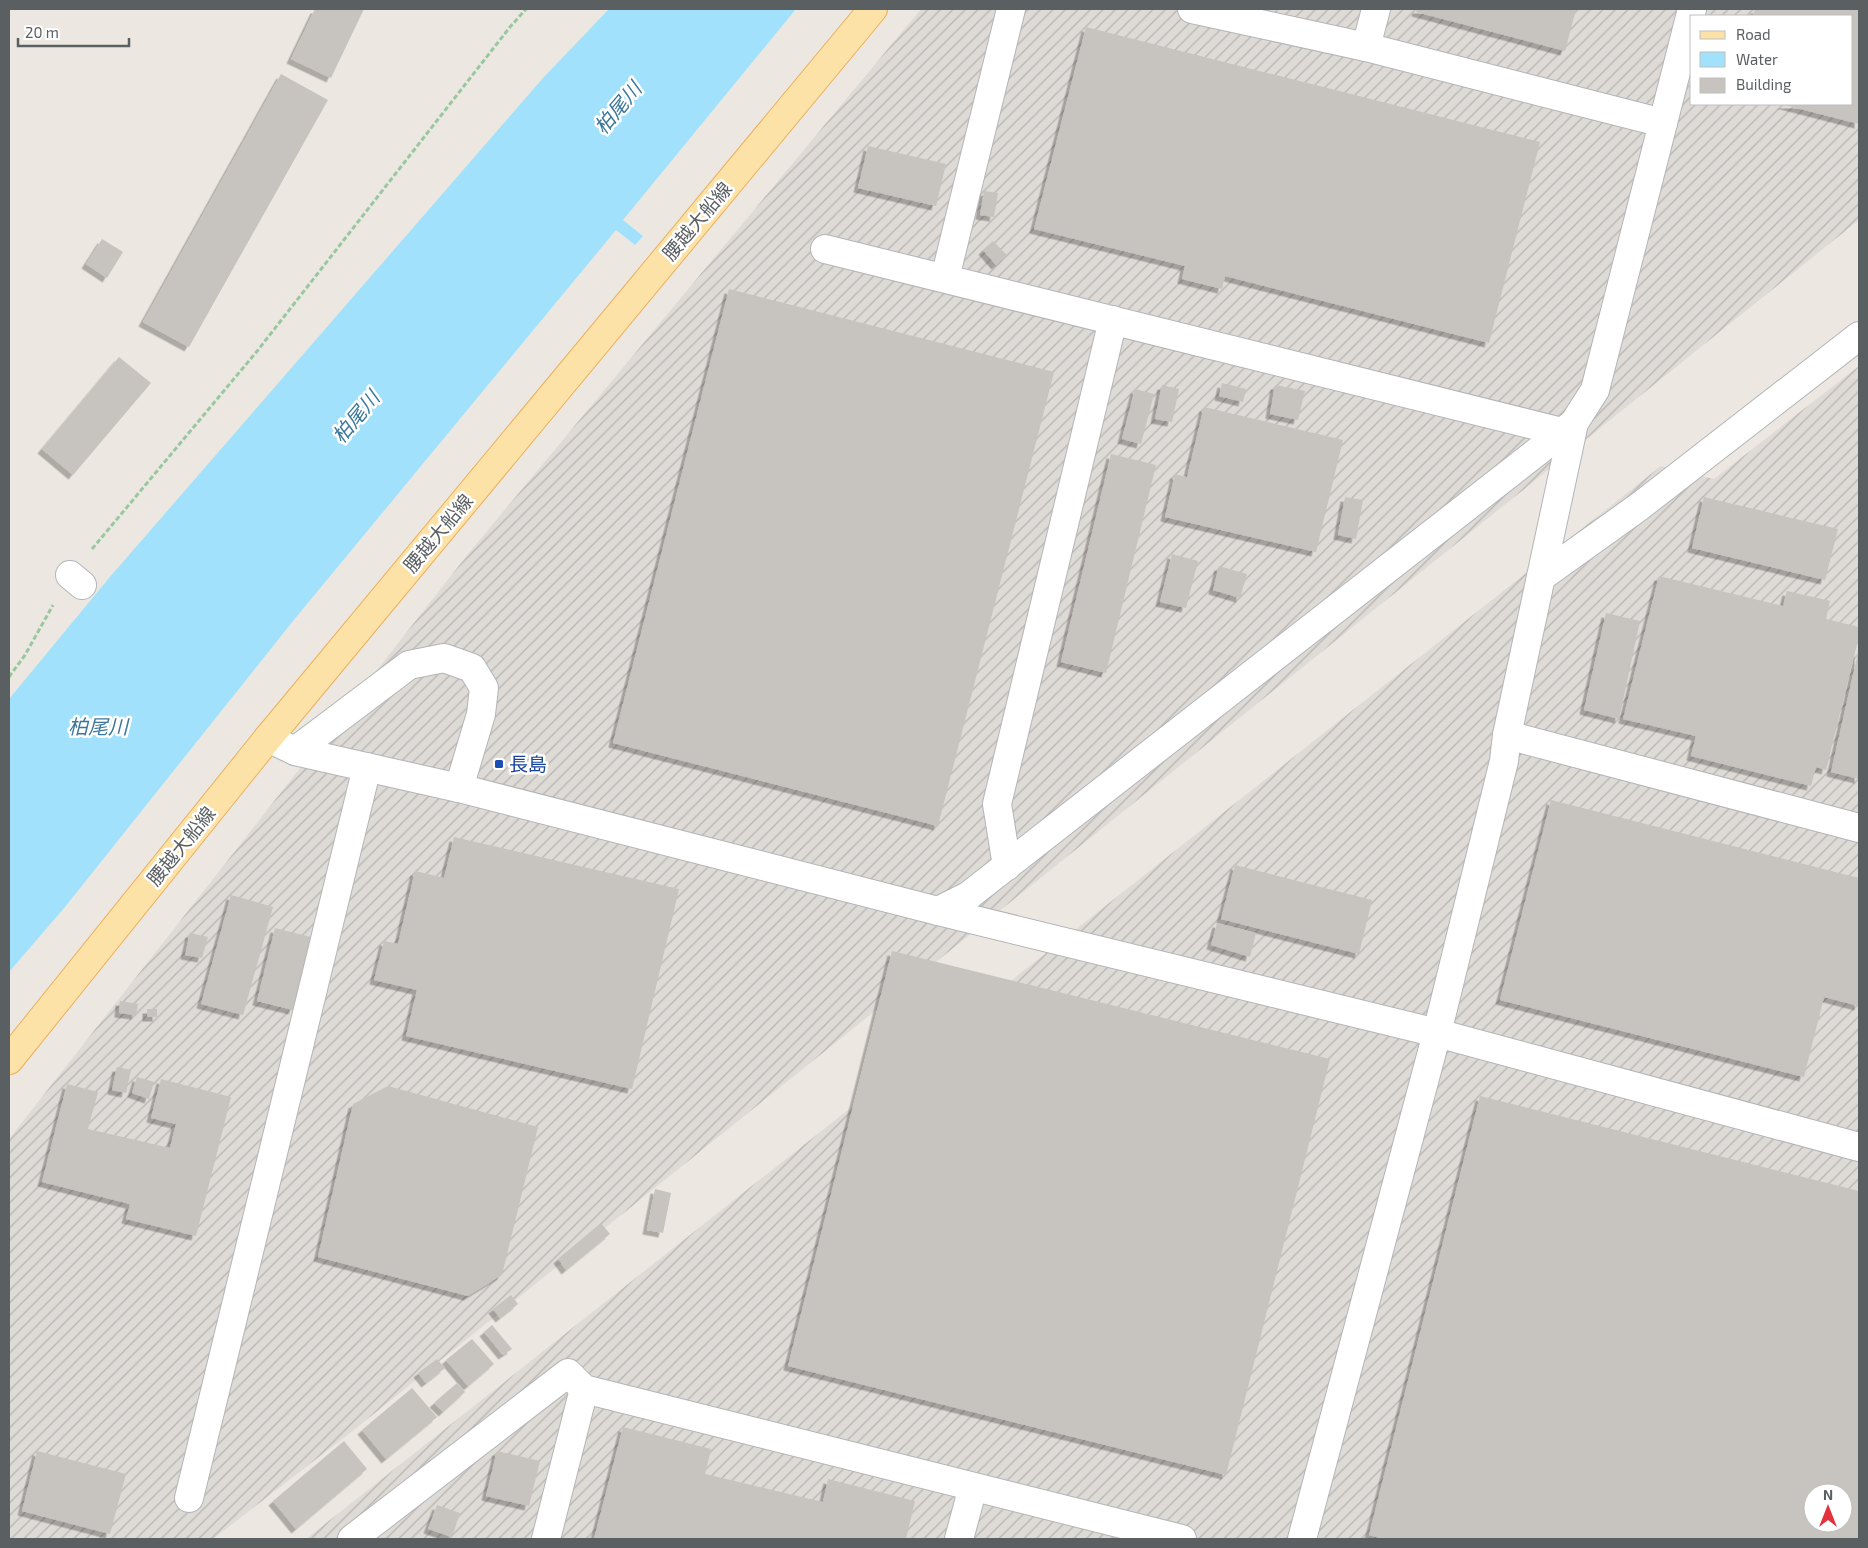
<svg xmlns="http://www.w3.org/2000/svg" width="1868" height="1548" font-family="'Exo 2','Noto Sans JP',sans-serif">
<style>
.industrial{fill:url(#industrial-furrows);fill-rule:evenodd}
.water{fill:#a2e1fc}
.building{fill:#c7c3be;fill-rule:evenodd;filter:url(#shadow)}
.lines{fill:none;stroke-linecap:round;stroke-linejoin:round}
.minor-casing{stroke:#b2b5b9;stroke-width:30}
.major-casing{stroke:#ecaf5b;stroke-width:30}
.path{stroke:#99c7a0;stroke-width:3;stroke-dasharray:5 2.5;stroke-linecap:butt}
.minor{stroke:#fff;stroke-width:28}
.major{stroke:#fce2a7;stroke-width:28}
.transit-dot{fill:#1a4fb4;stroke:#fff;stroke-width:2}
.labels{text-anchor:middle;stroke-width:5;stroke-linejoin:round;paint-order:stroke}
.street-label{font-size:19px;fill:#5a5f62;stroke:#fff}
.transit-label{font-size:19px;fill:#164399;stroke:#fff;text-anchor:start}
.water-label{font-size:20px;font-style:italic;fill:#3b779b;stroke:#fff}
</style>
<defs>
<pattern id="industrial-furrows" width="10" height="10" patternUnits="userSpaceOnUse" patternTransform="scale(1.25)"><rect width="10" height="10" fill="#dedad6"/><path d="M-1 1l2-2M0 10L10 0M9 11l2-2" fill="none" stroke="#b7b4b1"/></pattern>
<filter id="shadow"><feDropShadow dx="-4.5" dy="4.5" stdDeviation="0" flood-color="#0004"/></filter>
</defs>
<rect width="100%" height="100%" fill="#ece8e1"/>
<g class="industrial">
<path d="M 921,9 L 1859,9 L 1859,220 L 350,1433 L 213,1539 L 9,1539 L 9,1139 L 468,554 ZM 1692,16 L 1852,16 L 1852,104 L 1692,104 Z"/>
<path d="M 1859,366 L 1859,1539 L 306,1539 L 1661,466 L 1714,479 ZM 1813,1493 L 1843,1493 L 1843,1523 L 1813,1523 Z"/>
</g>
<path class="water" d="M 609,9 L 796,9 L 623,220 L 643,236 L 635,245 L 616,230 L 293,621 L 65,907 L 9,972 L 9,699 L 109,578 L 543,78 Z"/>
<g class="building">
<path d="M 315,9 L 364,9 L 331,78 L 291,59 Z"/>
<path d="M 1417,9 L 1576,9 L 1565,51 L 1416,12 Z"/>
<path d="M 1755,9 L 1859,9 L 1859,124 L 1781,104 L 1852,104 L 1852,16 L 1753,16 Z"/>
<path d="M 1086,27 L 1540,142 L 1489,343 L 1225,276 L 1222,289 L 1182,279 L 1185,266 L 1034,229 Z"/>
<path d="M 281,74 L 328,100 L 189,347 L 143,322 Z"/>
<path d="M 868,146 L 946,164 L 936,206 L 858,188 Z"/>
<path d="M 984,191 L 998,193 L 994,217 L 980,215 Z"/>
<path d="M 102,239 L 123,252 L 107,278 L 86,264 Z"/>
<path d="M 993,241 L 1007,255 L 996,265 L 983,250 Z"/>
<path d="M 729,289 L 1054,372 L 938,826 L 613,743 Z"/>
<path d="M 119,357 L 151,383 L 73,475 L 42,449 Z"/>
<path d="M 1222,383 L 1246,389 L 1243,402 L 1219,396 Z"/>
<path d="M 1162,385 L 1179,389 L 1172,422 L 1155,419 Z"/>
<path d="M 1275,385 L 1305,391 L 1298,420 L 1270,414 Z"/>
<path d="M 1135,389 L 1154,394 L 1141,444 L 1122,439 Z"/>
<path d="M 1204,407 L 1343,440 L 1316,552 L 1165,517 L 1175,474 L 1187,477 Z"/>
<path d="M 1111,454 L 1156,465 L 1106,673 L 1061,662 Z"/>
<path d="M 1345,497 L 1363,500 L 1356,539 L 1338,535 Z"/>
<path d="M 1704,497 L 1838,529 L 1825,580 L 1692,548 Z"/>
<path d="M 1172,554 L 1198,561 L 1186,608 L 1160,602 Z"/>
<path d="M 1219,566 L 1247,574 L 1240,598 L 1213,590 Z"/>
<path d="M 1659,576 L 1783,606 L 1787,591 L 1830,601 L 1826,619 L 1859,627 L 1859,636 L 1826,770 L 1816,767 L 1811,786 L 1691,756 L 1696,736 L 1623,719 Z"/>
<path d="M 1606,613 L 1640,621 L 1619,719 L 1584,710 Z"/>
<path d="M 1858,653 L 1859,653 L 1859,779 L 1831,772 Z"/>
<path d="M 1551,800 L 1859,878 L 1859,1006 L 1824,997 L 1804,1077 L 1500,1000 Z"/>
<path d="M 454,837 L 679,889 L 632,1089 L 406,1036 L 417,990 L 374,980 L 384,941 L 398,944 L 415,871 L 444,878 Z"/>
<path d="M 1235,865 L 1372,900 L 1359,954 L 1221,919 Z"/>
<path d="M 231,895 L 273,907 L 243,1015 L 201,1004 Z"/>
<path d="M 1217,923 L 1256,933 L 1250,957 L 1211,945 Z"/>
<path d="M 275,928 L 311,937 L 293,1010 L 257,1001 Z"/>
<path d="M 190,933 L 208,937 L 202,958 L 185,955 Z"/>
<path d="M 892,951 L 1330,1059 L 1226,1475 L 788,1366 Z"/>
<path d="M 120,1001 L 138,1004 L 136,1015 L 119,1013 Z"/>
<rect x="147" y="1009" width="10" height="8"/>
<path d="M 117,1067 L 131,1070 L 126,1093 L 112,1090 Z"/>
<path d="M 137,1077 L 154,1082 L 149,1099 L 132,1093 Z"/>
<path d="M 161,1079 L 231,1097 L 196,1236 L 126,1219 L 130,1204 L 42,1182 L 67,1084 L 98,1092 L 88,1129 L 170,1148 L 176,1124 L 151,1118 Z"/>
<path d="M 388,1086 L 538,1127 L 502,1275 L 468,1296 L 318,1257 L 353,1104 Z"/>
<path d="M 1480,1096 L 1859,1191 L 1859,1539 L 1384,1539 L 1369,1535 ZM 1813,1493 L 1843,1493 L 1843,1523 L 1813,1523 Z"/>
<path d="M 655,1189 L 671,1193 L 663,1233 L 647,1230 Z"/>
<path d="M 601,1223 L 610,1234 L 566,1270 L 558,1259 Z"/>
<path d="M 511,1295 L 518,1304 L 500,1318 L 493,1309 Z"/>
<path d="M 492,1325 L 512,1349 L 503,1355 L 484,1332 Z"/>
<path d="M 472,1339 L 494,1364 L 468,1386 L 446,1360 Z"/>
<path d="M 437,1359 L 445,1368 L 426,1383 L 418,1373 Z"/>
<path d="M 457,1383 L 465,1392 L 443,1412 L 434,1403 Z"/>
<path d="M 412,1388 L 437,1417 L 386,1459 L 362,1430 Z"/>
<path d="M 623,1427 L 711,1449 L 705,1474 L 823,1502 L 828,1479 L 915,1501 L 906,1539 L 594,1539 Z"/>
<path d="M 344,1441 L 367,1469 L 296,1529 L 273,1501 Z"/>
<path d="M 37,1451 L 126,1474 L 110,1534 L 22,1511 Z"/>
<path d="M 497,1451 L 540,1461 L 529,1506 L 486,1496 Z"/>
<path d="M 437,1505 L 460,1513 L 452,1537 L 428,1529 Z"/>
</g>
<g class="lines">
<g class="minor-casing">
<g id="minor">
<path d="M 1192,9 L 1366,47 L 1663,123"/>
<path d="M 1366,47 L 1376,9"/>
<path d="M 825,249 L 1562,432"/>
<path d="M 945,278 L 1011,9"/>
<path d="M 70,575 L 82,585"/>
<path d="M 1541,577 L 1640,506 L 1859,336"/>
<path d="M 1507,735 L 1859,828"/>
<path d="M 268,738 L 295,751 L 459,788 L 938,911 L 1437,1033 L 1859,1147"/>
<path d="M 295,751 L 409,665 L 444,658 L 472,668 L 484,688 L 481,714 L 459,788"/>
<path d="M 1007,866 L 997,804 L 1113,320"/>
<path d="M 938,911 L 968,896 L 1574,423 L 1595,390 L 1692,9"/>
<path d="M 189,1498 L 367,767"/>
<path d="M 352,1539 L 568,1373 L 584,1389 L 1182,1539"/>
<path d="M 546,1539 L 584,1389"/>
<path d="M 959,1539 L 973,1487"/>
<path d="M 1302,1539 L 1437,1033 L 1504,761 L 1507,735 L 1574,423"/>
</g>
</g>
<g class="major-casing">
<path id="major" d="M 9,1060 L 268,738 L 873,9"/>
</g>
<g class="path">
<path d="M 92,549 L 258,350 L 510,27 L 526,9"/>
<path d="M 9,677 L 25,655 L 53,605"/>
</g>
<use href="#minor" class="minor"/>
<use href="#major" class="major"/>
</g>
<rect class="transit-dot" x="494" y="759" width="10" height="10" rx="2.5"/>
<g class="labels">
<g class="street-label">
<text transform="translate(697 221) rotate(-50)" y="7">腰越大船線</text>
<text transform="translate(438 533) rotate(-50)" y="7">腰越大船線</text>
<text transform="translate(181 846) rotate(-51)" y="7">腰越大船線</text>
</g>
<g class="transit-label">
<text x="509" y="771">長島</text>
</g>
<g class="water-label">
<text transform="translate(618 108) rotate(-50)" y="7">柏尾川</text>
<text transform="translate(356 417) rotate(-50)" y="7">柏尾川</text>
<text x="98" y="734">柏尾川</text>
</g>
</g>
<rect width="1868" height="1548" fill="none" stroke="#5a5f62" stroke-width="20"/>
<rect x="1690" y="15" width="162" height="90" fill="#ffffff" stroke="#bdbfc0"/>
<rect x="1700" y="31" width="25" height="8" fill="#fce2a7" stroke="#bdbfc0"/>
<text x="1736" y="40" font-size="15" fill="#5a5f62">Road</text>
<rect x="1700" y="52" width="25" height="15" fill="#a2e1fc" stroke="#bdbfc0"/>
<text x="1736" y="65" font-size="15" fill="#5a5f62">Water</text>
<rect x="1700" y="78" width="25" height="15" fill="#c7c3be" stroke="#bdbfc0"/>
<text x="1736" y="90" font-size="15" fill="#5a5f62">Building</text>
<g transform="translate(1828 1508)"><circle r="24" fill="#ffffff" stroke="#bdbfc0"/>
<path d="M0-4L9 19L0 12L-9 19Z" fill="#e2323d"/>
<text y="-8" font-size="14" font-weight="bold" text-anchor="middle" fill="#5a5f62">N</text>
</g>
<path d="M18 38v8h111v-8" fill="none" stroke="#5a5f62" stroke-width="2.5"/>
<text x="25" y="38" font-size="15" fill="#5a5f62" stroke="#ffffff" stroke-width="4" paint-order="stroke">20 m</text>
</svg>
